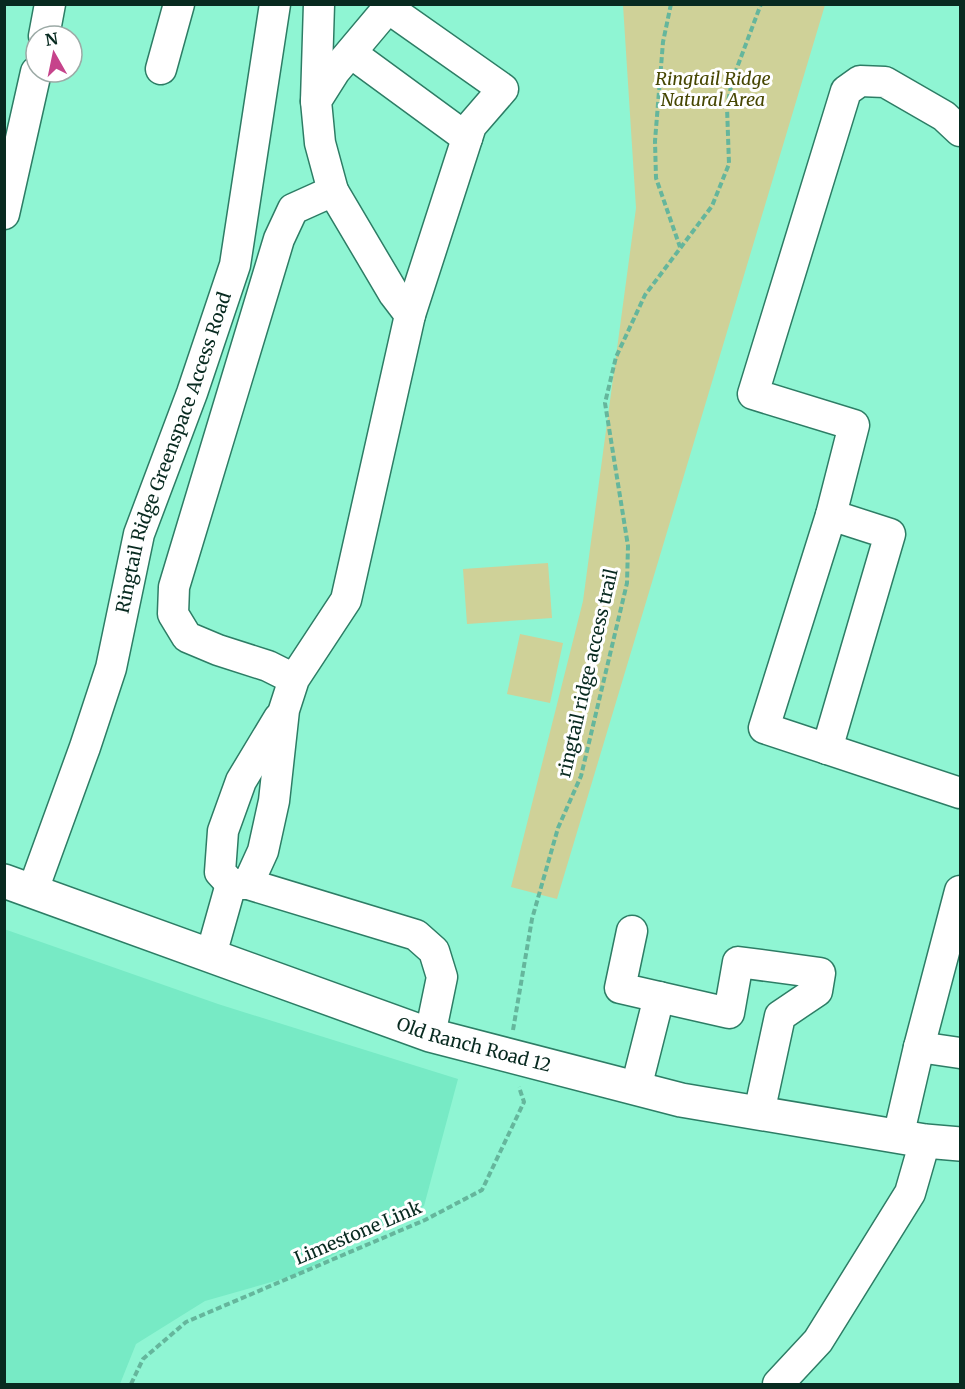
<svg xmlns="http://www.w3.org/2000/svg" width="965" height="1389" font-family="Merriweather,serif">
<style>
.built{fill:#77eac5}
.green{fill:#cfd198}
.lines{fill:none;stroke-linecap:round;stroke-linejoin:round}
.minor-casing{stroke:#2d7d65;stroke-width:33}
.major-casing{stroke:#2d7d65;stroke-width:36}
.path{stroke:#65b69c;stroke-width:4;stroke-dasharray:6 3;stroke-linecap:butt}
.minor{stroke:#fff;stroke-width:30}
.major{stroke:#fff;stroke-width:33}
.labels{text-anchor:middle;stroke-width:6;stroke-linejoin:round;paint-order:stroke}
.park-label{font-size:18px;font-style:italic;fill:#464602;stroke:#fff}
.street-label{font-size:18px;fill:#082a20;stroke:#fff}
</style>
<rect width="100%" height="100%" fill="#8ff5d3"/>
<path class="built" d="M 4,929 L 218,1004 L 458,1079 L 424,1206 L 296,1275 L 205,1301 L 136,1344 L 120,1384 L 5,1384 Z"/>
<g class="green">
<path d="M 623,5 L 825,5 L 557,899 L 511,887 L 583,601 L 636,208 Z"/>
<path d="M 548,563 L 552,618 L 467,624 L 463,569 Z"/>
<path d="M 520,634 L 563,643 L 550,703 L 507,694 Z"/>
</g>
<g class="lines">
<g class="minor-casing">
<g id="minor">
<path d="M 44,36 L 50,4"/>
<path d="M 351,53 L 467,138"/>
<path d="M 161,69 L 179,4"/>
<path d="M 316,101 L 319,4"/>
<path d="M 960,131 L 944,116 L 885,82 L 860,81 L 846,91 L 753,394 L 854,425 L 831,515 L 764,728 L 960,793"/>
<path d="M 333,191 L 320,143 L 316,101 L 335,71 L 388,8 L 503,89 L 471,126 L 410,315"/>
<path d="M 4,214 L 36,72"/>
<path d="M 827,749 L 890,534 L 831,515"/>
<path d="M 231,884 L 220,872 L 223,831 L 241,781 L 279,718"/>
<path d="M 248,884 L 263,851 L 274,801 L 284,710 L 294,679 L 346,600 L 410,315 L 394,294 L 333,191 L 293,209 L 279,239 L 174,587 L 173,614 L 187,637 L 218,650 L 268,666 L 294,679"/>
<path id="s1" d="M 33,890 L 85,747 L 111,668 L 139,534 L 192,393 L 235,265 L 275,4"/>
<path d="M 960,891 L 919,1047 L 960,1053"/>
<path d="M 632,931 L 620,988 L 729,1013 L 738,962 L 820,973 L 817,991 L 780,1016 L 759,1113"/>
<path d="M 211,955 L 231,884 L 248,884 L 416,935 L 434,951 L 442,977 L 430,1035"/>
<path d="M 636,1088 L 659,997"/>
<path d="M 898,1137 L 919,1047"/>
<path d="M 778,1384 L 818,1341 L 910,1193 L 925,1141"/>
</g>
</g>
<g class="major-casing">
<g id="major">
<path id="s2" d="M 4,881 L 430,1035 L 681,1100 L 925,1141 L 960,1144"/>
</g>
</g>
<g class="path">
<path d="M 671,4 L 663,42 L 655,141 L 656,178 L 680,247"/>
<path d="M 513,1030 L 532,919 L 558,828 L 581,776 L 627,583 L 628,546 L 605,403 L 616,357 L 645,295 L 712,206 L 729,164 L 727,107 L 732,81 L 761,4"/>
<path d="M 131,1384 L 143,1359 L 186,1322 L 425,1220 L 482,1190 L 524,1102 L 519,1087"/>
</g>
<use href="#minor" class="minor"/>
<use href="#major" class="major"/>
</g>
<g class="labels">
<g class="park-label">
<text x="713" y="85">Ringtail Ridge<tspan x="713" dy="21">Natural Area</tspan></text>
</g>
<g class="street-label">
<text dy="6" stroke="none"><textPath href="#s1" startOffset="460">Ringtail Ridge Greenspace Access Road</textPath></text>
<text transform="translate(588 673) rotate(-77)" y="6">ringtail ridge access trail</text>
<text dy="6" stroke="none"><textPath href="#s2" startOffset="498">Old Ranch Road 12</textPath></text>
<text transform="translate(358 1233) rotate(-23)" y="6">Limestone Link</text>
</g>
</g>
<rect width="965" height="1389" fill="none" stroke="#082a20" stroke-width="12"/>
<g transform="translate(54 54) rotate(351)"><circle r="28" fill="#ffffff" stroke="#9caaa6" stroke-width="1.5"/>
<path d="M0-4.5L10 22L0 15L-10 22Z" fill="#c6438b"/>
<text y="-9" font-size="16" font-weight="bold" text-anchor="middle" fill="#082a20">N</text>
</g>
</svg>
